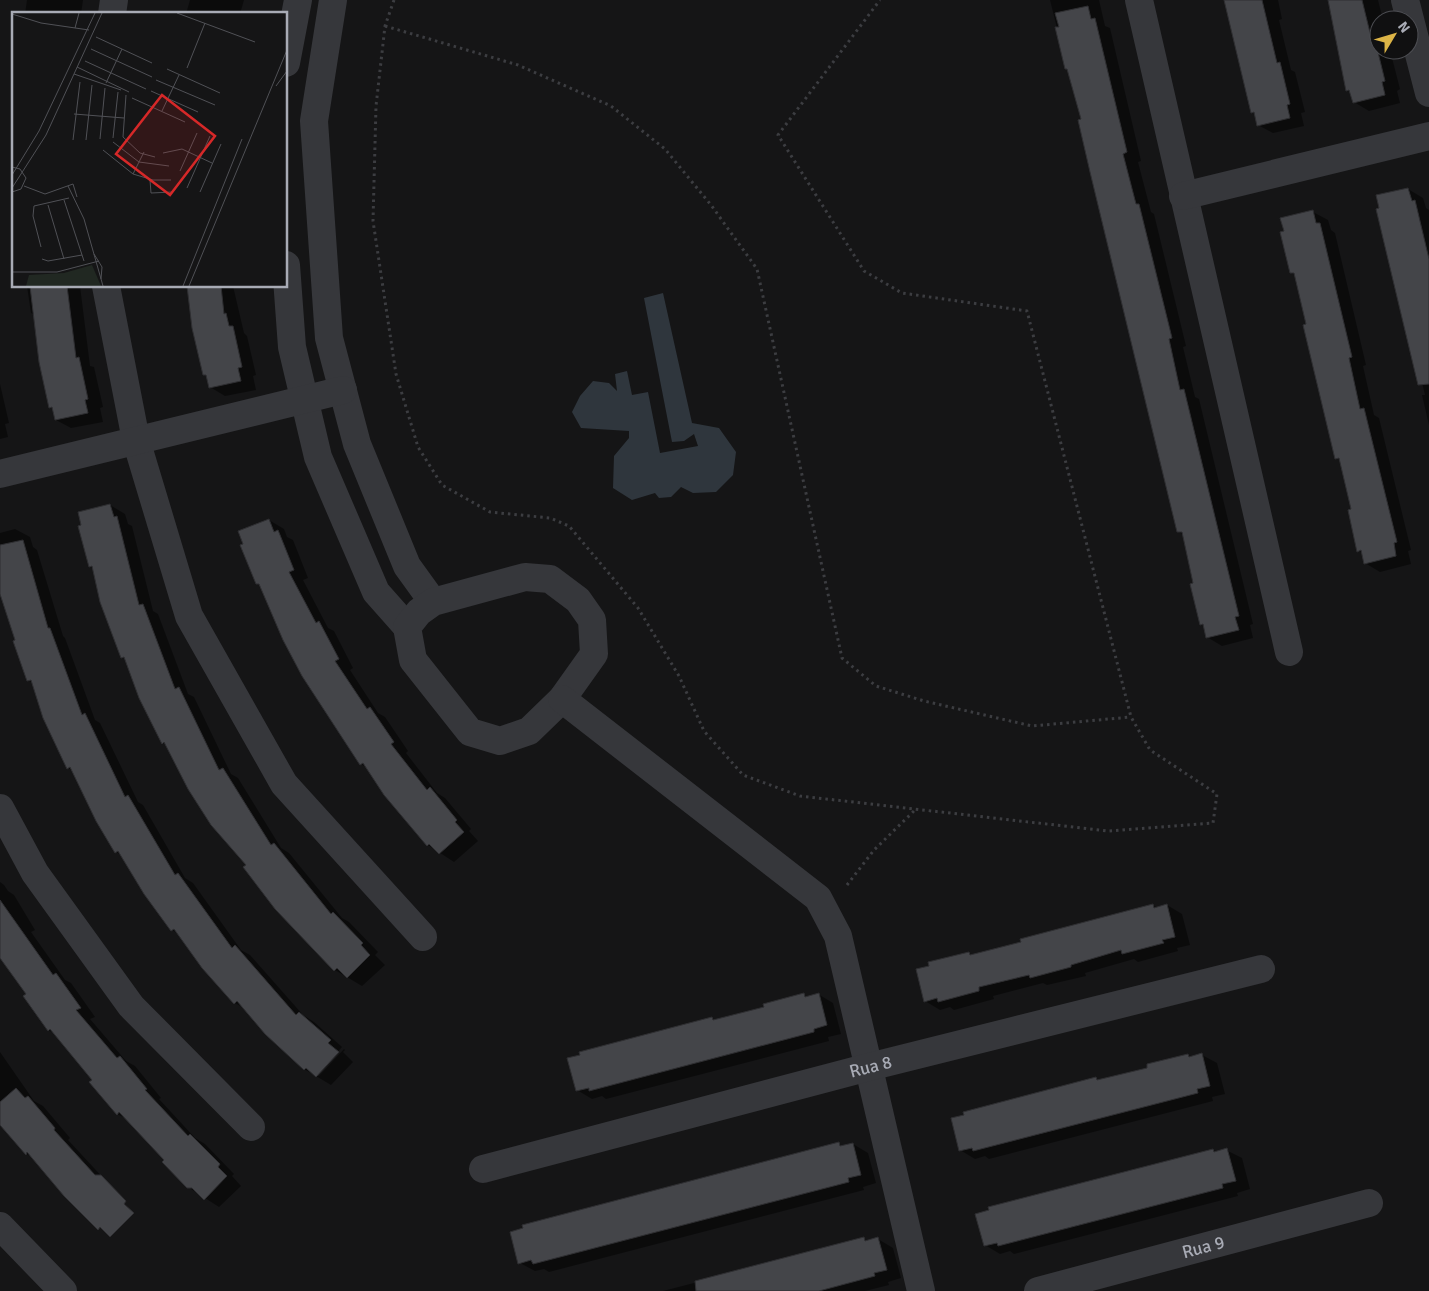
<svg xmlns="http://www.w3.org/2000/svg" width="1429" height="1291" font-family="Signika,sans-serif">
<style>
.water{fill:#2f363d}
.shadow{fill:#0007}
.building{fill:#444549;stroke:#2f2f32}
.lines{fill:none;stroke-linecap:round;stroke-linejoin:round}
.path{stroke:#3c3d41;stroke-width:3;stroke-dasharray:2.5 4;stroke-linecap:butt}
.minor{stroke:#36373b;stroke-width:28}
.labels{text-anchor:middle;stroke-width:4.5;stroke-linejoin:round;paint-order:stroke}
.street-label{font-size:18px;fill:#a8abb5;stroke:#101011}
.inset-road{fill:none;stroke:#505156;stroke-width:1}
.view{fill:#d62828;fill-opacity:0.15;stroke:#d62828;stroke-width:2.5}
.inset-edge{fill:none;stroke:#a8abb5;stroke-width:2.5}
</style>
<rect width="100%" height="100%" fill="#151516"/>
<path class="water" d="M 663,293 L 692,423 L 719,428 L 736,452 L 733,475 L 716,492 L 693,493 L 681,487 L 671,497 L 659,498 L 655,493 L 632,500 L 613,488 L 614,456 L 629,438 L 629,431 L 581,428 L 572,412 L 580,396 L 593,381 L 609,383 L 617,391 L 615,374 L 627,371 L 632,395 L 648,392 L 660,453 L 698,446 L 694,434 L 684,441 L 672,442 L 644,298 Z"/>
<g class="shadow">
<path d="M 27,0 L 83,0 L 81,14 L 25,14 Z"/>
<path d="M 190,0 L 244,0 L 240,14 L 186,14 Z"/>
<path d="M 1050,0 L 1099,0 L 1105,26 L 1110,28 L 1141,161 L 1138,162 L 1151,212 L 1154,214 L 1186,346 L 1183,347 L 1195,397 L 1199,399 L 1253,624 L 1250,625 L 1253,638 L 1222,646 L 1207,637 L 1205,626 L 1201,624 L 1183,535 L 1178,531 L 1083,120 L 1069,69 L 1067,68 Z"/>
<path d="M 1225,0 L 1278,0 L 1282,19 L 1279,20 L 1291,70 L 1295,72 L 1305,112 L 1301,113 L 1304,126 L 1273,133 L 1258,125 L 1256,114 L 1252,112 Z"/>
<path d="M 1329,0 L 1378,0 L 1383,20 L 1379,20 L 1379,50 L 1390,50 L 1400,89 L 1397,91 L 1400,103 L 1369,111 L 1354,102 L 1351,92 L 1347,90 Z"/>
<path d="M 1408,189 L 1423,198 L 1426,208 L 1429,210 L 1429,425 L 1422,395 L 1425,395 L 1413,345 Z"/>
<path d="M 1313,212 L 1328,220 L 1331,230 L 1335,233 L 1366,365 L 1363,366 L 1374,415 L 1379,418 L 1411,550 L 1408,551 L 1411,564 L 1380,572 L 1365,563 L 1363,553 L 1359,551 L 1352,510 L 1341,460 L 1336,458 L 1296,275 L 1291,273 Z"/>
<path d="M 27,286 L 80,286 L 90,366 L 94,367 L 103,407 L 100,408 L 103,422 L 71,428 L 56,420 L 54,409 L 50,407 L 35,315 L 31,313 Z"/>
<path d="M 188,286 L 233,286 L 244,333 L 247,336 L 256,375 L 253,376 L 256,390 L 225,396 L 210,387 L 207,376 L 204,375 Z"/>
<path d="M 0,384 L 9,423 L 5,424 L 8,437 L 0,439 Z"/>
<path d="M 110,505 L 125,514 L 128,524 L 132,526 L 153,611 L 158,614 L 188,694 L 194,697 L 231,774 L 238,778 L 281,848 L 289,853 L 342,918 L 349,922 L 378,952 L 375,955 L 385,965 L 362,986 L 335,970 L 276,908 L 168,745 L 163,743 L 126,659 L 122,657 L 93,569 L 90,566 Z"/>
<path d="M 269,520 L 284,529 L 287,537 L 293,540 L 308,578 L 303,580 L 328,628 L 334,631 L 353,668 L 350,670 L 378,713 L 385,717 L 408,751 L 406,753 L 437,793 L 445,798 L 471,829 L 469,831 L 478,841 L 454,862 L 428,845 L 368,768 L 361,764 L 262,586 L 257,584 Z"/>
<path d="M 15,529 L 30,537 L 33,547 L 37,550 L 63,636 L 65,638 L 95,720 L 100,723 L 138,802 L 143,805 L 185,878 L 193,883 L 241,950 L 250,955 L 303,1015 L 314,1022 L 342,1047 L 316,1076 L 304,1069 L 244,1008 L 235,1003 L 179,934 L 172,930 L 122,855 L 116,852 L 73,771 L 68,768 L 33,683 L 28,680 L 0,593 L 0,533 Z"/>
<path d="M 0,882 L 4,885 L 8,891 L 14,895 L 35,930 L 31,932 L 65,980 L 71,983 L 95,1017 L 90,1019 L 126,1061 L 135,1066 L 161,1098 L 159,1099 L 195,1138 L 205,1144 L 234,1174 L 232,1176 L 241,1186 L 219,1207 L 188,1187 L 165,1160 L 125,1118 L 117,1114 L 93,1080 L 57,1035 L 48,1030 L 28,994 L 0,954 Z"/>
<path d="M 1153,905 L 1157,908 L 1167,905 L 1182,914 L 1190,945 L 1177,948 L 1178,951 L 1138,962 L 1134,959 L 1085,973 L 1086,976 L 1047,985 L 1043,983 L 993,996 L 994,999 L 954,1010 L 950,1007 L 940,1010 L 925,1001 L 969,953 L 972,955 L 1022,943 Z"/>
<path d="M 818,994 L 833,1003 L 841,1034 L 828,1037 L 829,1041 L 606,1099 L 602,1096 L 592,1099 L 577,1090 L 712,1018 L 716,1021 L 765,1008 L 804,995 L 808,997 Z"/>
<path d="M 344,1049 L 345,1050 L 343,1052 L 353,1062 L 331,1085 L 316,1076 L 319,1076 Z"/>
<path d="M 0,1052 L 34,1101 L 43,1106 L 70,1138 L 68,1140 L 119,1195 L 26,1154 L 0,1123 Z"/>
<path d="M 1187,1055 L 1192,1057 L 1202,1055 L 1217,1063 L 1225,1094 L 1212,1097 L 1213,1101 L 989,1159 L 985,1156 L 975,1159 L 960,1150 L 1096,1079 L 1099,1081 L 1149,1069 Z"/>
<path d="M 839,1144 L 843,1146 L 853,1144 L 868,1153 L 876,1183 L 863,1187 L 864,1190 L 549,1272 L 544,1269 L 535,1271 L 520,1263 Z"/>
<path d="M 1213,1150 L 1217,1152 L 1226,1150 L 1242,1158 L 1250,1189 L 1237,1193 L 1238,1196 L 1014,1254 L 1010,1251 L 1000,1254 L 985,1245 Z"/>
<path d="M 864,1239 L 868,1241 L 878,1239 L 893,1248 L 901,1278 L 888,1282 L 889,1285 L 865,1291 L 663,1291 Z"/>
</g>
<g class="building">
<path d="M 1224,0 L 1262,0 L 1277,63 L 1280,62 L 1290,104 L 1287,105 L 1290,118 L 1257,126 L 1254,112 L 1251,113 Z"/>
<path d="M 1328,0 L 1362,0 L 1372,41 L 1375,40 L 1385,81 L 1382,82 L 1385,95 L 1353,103 L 1349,90 L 1346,91 Z"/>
<path d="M 1088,6 L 1091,19 L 1095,18 L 1127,152 L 1123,154 L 1136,204 L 1139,204 L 1172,338 L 1169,339 L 1180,390 L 1184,389 L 1239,616 L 1235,617 L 1239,630 L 1206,638 L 1203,624 L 1200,625 L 1190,584 L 1193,583 L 1182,532 L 1177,532 L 1090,172 L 1078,120 L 1081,119 L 1067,69 L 1065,69 L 1055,27 L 1059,27 L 1055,13 Z"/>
<path d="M 1408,188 L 1412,201 L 1415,200 L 1429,259 L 1429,384 L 1418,385 L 1376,209 L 1379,208 L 1376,195 Z"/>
<path d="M 1313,210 L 1316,223 L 1320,223 L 1352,357 L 1349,358 L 1360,409 L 1364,408 L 1397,542 L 1394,543 L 1396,556 L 1364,564 L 1361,550 L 1357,552 L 1348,510 L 1351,509 L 1339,458 L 1335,459 L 1325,417 L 1303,325 L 1306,324 L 1294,273 L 1290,273 L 1280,232 L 1284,231 L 1280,218 Z"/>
<path d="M 30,286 L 67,286 L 76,358 L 79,357 L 88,399 L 85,400 L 88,413 L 55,420 L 52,407 L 49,408 L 39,362 Z"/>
<path d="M 187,286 L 221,286 L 224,314 L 226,313 L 229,326 L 233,326 L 242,367 L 238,368 L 241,381 L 209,388 L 206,375 L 203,375 L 192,328 Z"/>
<path d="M 110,504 L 114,517 L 117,516 L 139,605 L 143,604 L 175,689 L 179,687 L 219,770 L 223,768 L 271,845 L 274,843 L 331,914 L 333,912 L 363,943 L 361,945 L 370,955 L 347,978 L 337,968 L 334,971 L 275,909 L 243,867 L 246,865 L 211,825 L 188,789 L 164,742 L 162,744 L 139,698 L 124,657 L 121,658 L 100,602 L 92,566 L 89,567 L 78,526 L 81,525 L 78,512 Z"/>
<path d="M 269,519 L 274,532 L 278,530 L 294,570 L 289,572 L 316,623 L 319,621 L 339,659 L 335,661 L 367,709 L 370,707 L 394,742 L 391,744 L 427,790 L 430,787 L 457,820 L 455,822 L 464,832 L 439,854 L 429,844 L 427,846 L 384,795 L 363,763 L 360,765 L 302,676 L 283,640 L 259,584 L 256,584 L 240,545 L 243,544 L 238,531 Z"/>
<path d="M 23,540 L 48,628 L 50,628 L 82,715 L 85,713 L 125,797 L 128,795 L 175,875 L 178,873 L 232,948 L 235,945 L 296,1015 L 299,1012 L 331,1040 L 328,1043 L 339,1052 L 316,1077 L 306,1068 L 304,1070 L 265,1034 L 237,1001 L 234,1004 L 202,968 L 174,929 L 171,931 L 144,894 L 118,851 L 115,853 L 96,821 L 70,767 L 67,769 L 43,718 L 31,680 L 27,681 L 13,641 L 15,640 L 0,594 L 0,545 Z"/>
<path d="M 0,900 L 53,975 L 56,973 L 81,1008 L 76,1010 L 117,1058 L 120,1056 L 147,1089 L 145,1090 L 188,1136 L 190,1134 L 220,1164 L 218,1167 L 227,1176 L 204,1200 L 192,1188 L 187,1188 L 162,1162 L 164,1160 L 119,1112 L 117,1115 L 89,1082 L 92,1080 L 50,1029 L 48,1031 L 23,996 L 26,994 L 0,958 Z"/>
<path d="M 1153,904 L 1154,908 L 1167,904 L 1175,937 L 1162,940 L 1164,943 L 1122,954 L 1121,950 L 1071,965 L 1071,967 L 1030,978 L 1029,975 L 979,987 L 979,991 L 938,1002 L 937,998 L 924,1002 L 916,969 L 929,966 L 928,962 L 969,952 L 970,955 L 1021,942 L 1020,939 Z"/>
<path d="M 804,993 L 805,997 L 819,993 L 827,1025 L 814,1029 L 814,1032 L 589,1091 L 589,1088 L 576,1091 L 567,1058 L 580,1055 L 579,1052 L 712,1017 L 713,1020 L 764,1007 L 763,1004 Z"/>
<path d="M 1202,1053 L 1210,1086 L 1197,1089 L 1198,1093 L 973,1151 L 972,1148 L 959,1151 L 951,1118 L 964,1115 L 963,1112 L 1096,1077 L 1097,1080 L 1147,1068 L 1147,1064 L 1188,1054 L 1189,1057 Z"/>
<path d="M 16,1088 L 25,1098 L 28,1096 L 55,1128 L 54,1130 L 95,1175 L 101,1175 L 126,1201 L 124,1204 L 134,1213 L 110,1237 L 100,1227 L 98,1230 L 64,1196 L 27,1152 L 26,1155 L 0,1125 L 0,1102 Z"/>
<path d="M 839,1142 L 840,1146 L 853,1143 L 861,1175 L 848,1178 L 849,1182 L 533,1264 L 531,1260 L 518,1264 L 510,1232 L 523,1228 L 522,1225 Z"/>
<path d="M 1227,1148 L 1236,1181 L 1222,1184 L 1223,1188 L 998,1246 L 997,1243 L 984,1246 L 975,1214 L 989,1210 L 988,1207 L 1213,1149 L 1214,1152 Z"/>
<path d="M 864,1237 L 865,1241 L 878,1237 L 887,1270 L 874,1273 L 875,1276 L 819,1291 L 696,1291 L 695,1281 Z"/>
</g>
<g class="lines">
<g class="path">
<path d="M 394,0 L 385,26 L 376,106 L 373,221 L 396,374 L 418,447 L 442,485 L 490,512 L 550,518 L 569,526 L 638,608 L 679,676 L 704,731 L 743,775 L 800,796 L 1108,831 L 1213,823 L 1217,794 L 1150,750 L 1131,717 L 1027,311 L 902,293 L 864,271 L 778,135 L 880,0"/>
<path d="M 385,26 L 518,65 L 611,106 L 665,149 L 711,205 L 757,269 L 842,658 L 876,686 L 924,701 L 1032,726 L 1131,717"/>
<path d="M 847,885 L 874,850 L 915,810"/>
</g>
<g class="minor">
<path d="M 333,0 L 314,121 L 329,338 L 357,444 L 407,566 L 433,602"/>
<path d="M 1139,0 L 1289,652"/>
<path d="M 1405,0 L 1429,93"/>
<path d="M 112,14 L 114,0"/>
<path d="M 286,63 L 298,0"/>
<path d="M 1183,196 L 1429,136"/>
<path d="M 286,265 L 292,347 L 318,457 L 376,592 L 407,627"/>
<path d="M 106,286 L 136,440 L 189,616 L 284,784 L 423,937"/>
<path d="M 0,474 L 343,390"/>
<path d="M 525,577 L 550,579 L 578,600 L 592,620 L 594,654 L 562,699 L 529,731 L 500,741 L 470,732 L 413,660 L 407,627 L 419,612 L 433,602 Z"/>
<path d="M 562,699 L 818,898 L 838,936 L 921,1291"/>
<path d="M 0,808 L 35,873 L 131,1006 L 251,1127"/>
<path id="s1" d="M 483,1169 L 869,1067 L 1261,969"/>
<path d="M 0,1226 L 63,1291"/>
<path id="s2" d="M 1038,1291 L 1369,1203"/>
</g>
</g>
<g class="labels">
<g class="street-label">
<text dy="6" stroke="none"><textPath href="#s1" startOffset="401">Rua 8</textPath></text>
<text dy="6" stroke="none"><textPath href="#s2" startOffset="171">Rua 9</textPath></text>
</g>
</g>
<g transform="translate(12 12)">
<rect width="275" height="275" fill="#151516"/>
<path d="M 80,253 L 89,274 L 14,274 L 17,263 L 52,261 Z" fill="#212822"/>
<path class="inset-road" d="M 165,1 L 243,30M 0,2 L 29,11 L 77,18M 63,16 L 67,1M 84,25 L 140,51M 79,37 L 140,65M 73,49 L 134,77M 65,55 L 117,80M 175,56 L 193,11M 155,57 L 208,81M 62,62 L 109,78M 144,68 L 203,93M 94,71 L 110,37M 264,74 L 275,59M 139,79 L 186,100M 114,83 L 111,125 L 128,141 L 143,145M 120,86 L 173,110M 150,99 L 167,63M 62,102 L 112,106M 101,126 L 106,80M 88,127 L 93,76M 61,128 L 68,70M 74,128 L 80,73M 101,130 L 127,150 L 157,154M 91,138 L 121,162 L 141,168 L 159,168M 151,141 L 170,137 L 200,151M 0,155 L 8,157 L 14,166 L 9,177 L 0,180M 168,159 L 185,121M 121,162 L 132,140M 0,163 L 27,119 L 83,1M 138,168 L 139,181 L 161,180M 12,174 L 33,182 L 61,172 L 65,185M 56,174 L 72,207 L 91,274M 0,176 L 34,123 L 90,1M 175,176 L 198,124M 188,180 L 209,132M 52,188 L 72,249M 36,193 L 52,247M 29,235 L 21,204 L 22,194 L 57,186M 82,242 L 90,255 L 89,267M 30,247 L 36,249 L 70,243M 0,260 L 45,260 L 87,249M 171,274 L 230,127M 177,274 L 275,38"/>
<path class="view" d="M 150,83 L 203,124 L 158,183 L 104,142 Z"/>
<rect width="275" height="275" class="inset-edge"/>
</g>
<g transform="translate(1394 35) rotate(52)"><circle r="24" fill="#101011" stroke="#4d4e53"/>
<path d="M0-4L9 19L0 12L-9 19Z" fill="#dcb446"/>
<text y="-8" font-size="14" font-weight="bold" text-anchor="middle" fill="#a8abb5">N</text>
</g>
</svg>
